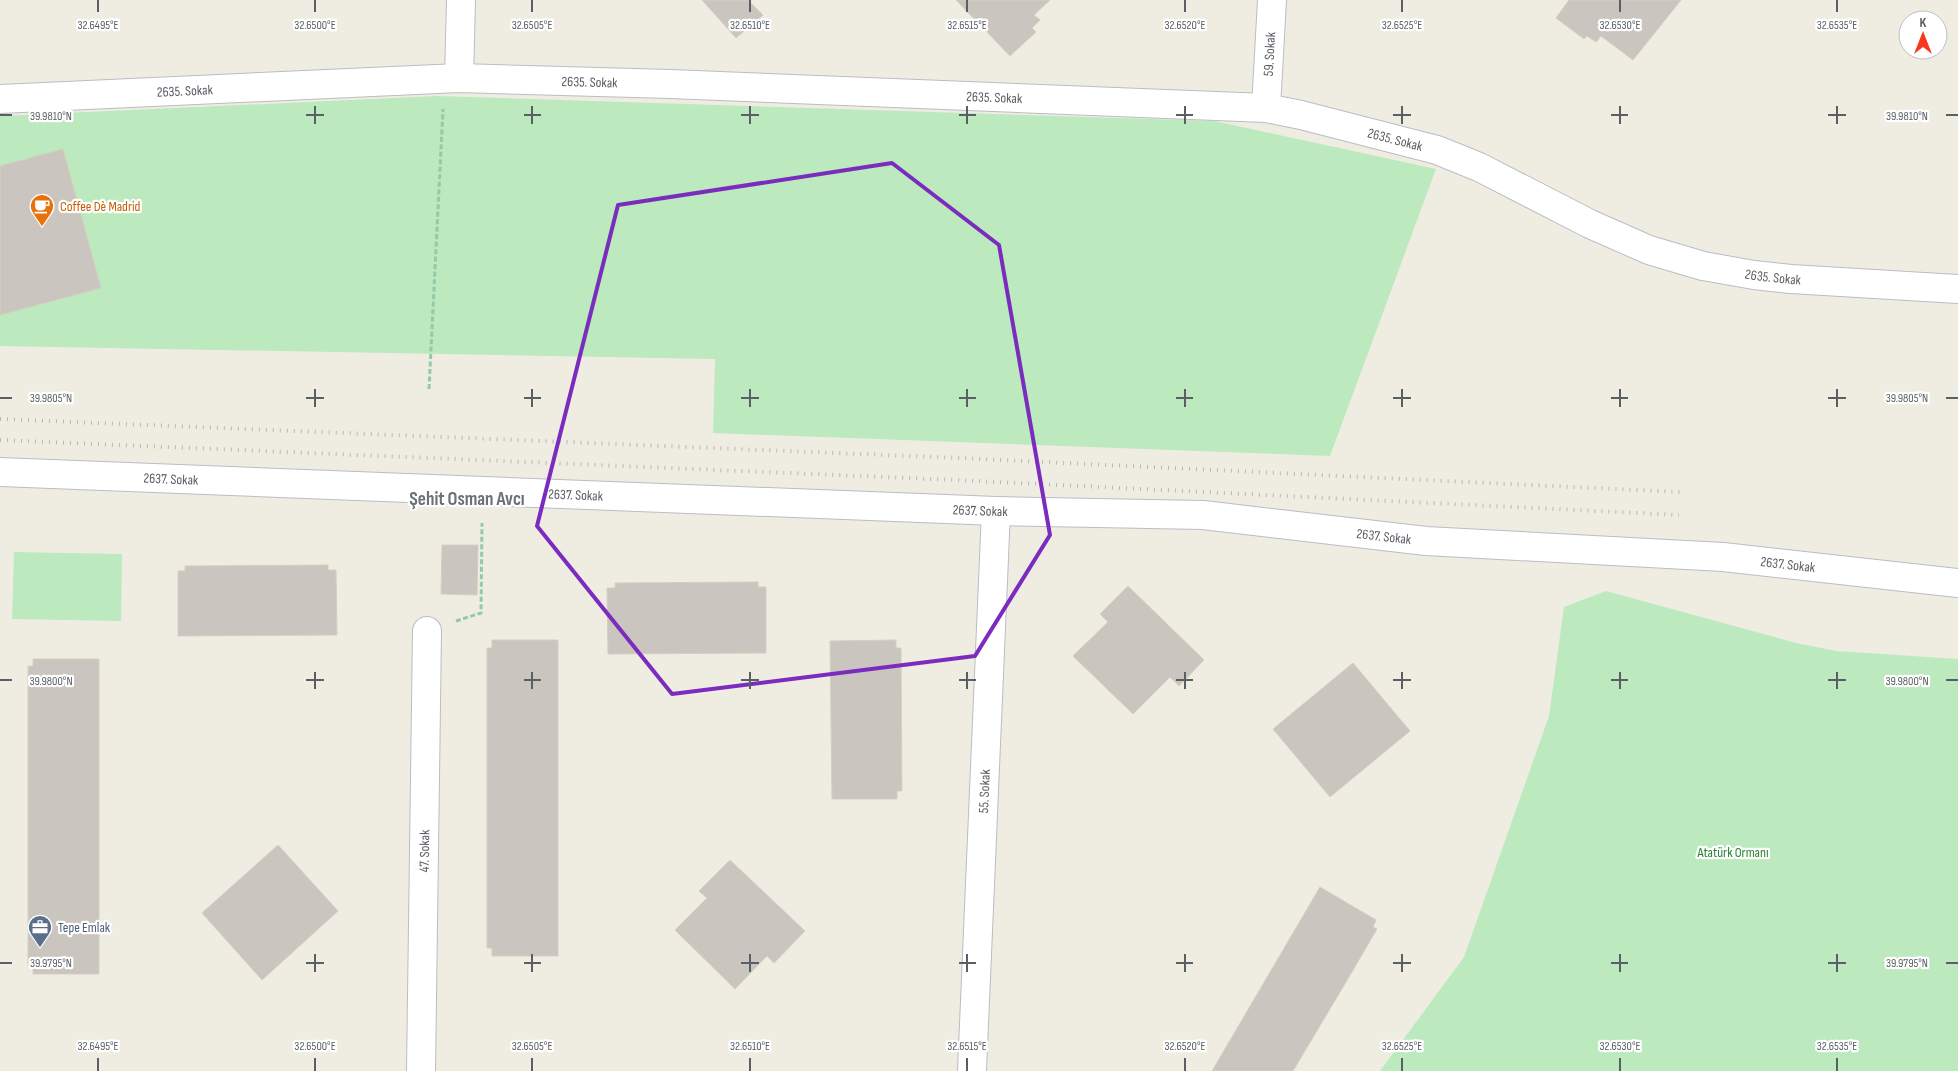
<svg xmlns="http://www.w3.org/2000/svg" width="1958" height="1071" font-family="'Sofia Sans Condensed',sans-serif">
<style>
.green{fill:#bce9be}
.building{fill:#cac6bf;stroke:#d4cfc0}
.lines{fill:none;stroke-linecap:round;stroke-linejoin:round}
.minor-casing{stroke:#babdc3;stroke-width:30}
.path{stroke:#94caa6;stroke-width:3;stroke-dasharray:5 2.5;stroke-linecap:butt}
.minor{stroke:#fff;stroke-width:28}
.rail{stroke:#b6b7b8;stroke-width:4;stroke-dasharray:1 6;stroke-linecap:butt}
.marked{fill:none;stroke:#7b2cbf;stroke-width:4;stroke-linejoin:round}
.ticks{fill:none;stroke:#5a5f65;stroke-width:2}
.labels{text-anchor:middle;stroke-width:4.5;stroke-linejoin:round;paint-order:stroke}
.street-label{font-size:14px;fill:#5a5f65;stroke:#fff}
.food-label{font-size:14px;fill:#c56008;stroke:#fff;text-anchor:start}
.park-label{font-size:14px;fill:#2c8233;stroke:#fff}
.service-label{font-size:14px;fill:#4e5e75;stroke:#fff;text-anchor:start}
.district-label{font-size:19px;font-weight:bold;fill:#6b7177;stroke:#fff}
.ticks-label{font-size:12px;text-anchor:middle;fill:#5a5f65;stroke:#fff;stroke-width:4.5;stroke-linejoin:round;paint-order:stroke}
</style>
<rect width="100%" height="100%" fill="#efede2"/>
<g class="green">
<path d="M 437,96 L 1214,121 L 1436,169 L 1330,456 L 713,433 L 715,359 L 0,346 L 0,116 Z"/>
<path d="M 14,552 L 122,554 L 121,621 L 12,619 Z"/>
<path d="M 1606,591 L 1796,643 L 1836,651 L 1958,659 L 1958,1071 L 1380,1071 L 1464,957 L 1549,716 L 1564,607 Z"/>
</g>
<g class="building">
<path d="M 702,0 L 748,0 L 763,15 L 736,38 Z"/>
<path d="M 956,0 L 1050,0 L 1034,15 L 1040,20 L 1032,28 L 1036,32 L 1010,56 Z"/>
<path d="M 1569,0 L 1681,0 L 1633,60 L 1601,36 L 1596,42 L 1587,36 L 1584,39 L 1556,18 Z"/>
<path d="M 63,149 L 101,288 L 0,315 L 0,166 Z"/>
<path d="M 442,545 L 478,545 L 477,595 L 441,594 Z"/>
<path d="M 328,565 L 328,570 L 336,570 L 337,635 L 178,636 L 178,571 L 185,571 L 185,566 Z"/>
<path d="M 758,582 L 758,587 L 766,587 L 766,653 L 608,654 L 607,588 L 615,588 L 615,583 Z"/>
<path d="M 1128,586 L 1204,660 L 1179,686 L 1170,677 L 1133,714 L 1073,656 L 1108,622 L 1100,614 Z"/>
<path d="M 492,640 L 558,640 L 558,956 L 492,956 L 492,948 L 487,948 L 487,648 L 492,648 Z"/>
<path d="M 896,640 L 896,648 L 901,648 L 902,791 L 897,791 L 897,799 L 832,799 L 830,641 Z"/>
<path d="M 33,659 L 99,659 L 99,974 L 33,974 L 33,966 L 28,966 L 28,666 L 33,666 Z"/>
<path d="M 1353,663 L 1410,731 L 1330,797 L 1273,729 Z"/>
<path d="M 278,845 L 338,911 L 262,980 L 202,913 Z"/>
<path d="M 730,860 L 805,931 L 774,963 L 767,956 L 735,989 L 675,930 L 707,898 L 699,891 Z"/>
<path d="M 1320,887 L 1376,920 L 1373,927 L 1377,929 L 1349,977 L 1293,1071 L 1212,1071 Z"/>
</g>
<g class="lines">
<g class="minor-casing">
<g id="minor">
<path d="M 459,78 L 461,0"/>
<path id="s1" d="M 0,99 L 459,78 L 670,84 L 1266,108 L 1301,115 L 1437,150 L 1479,167 L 1590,224 L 1649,250 L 1703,266 L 1754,275 L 1791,279 L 1958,289"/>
<path id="s2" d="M 1266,108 L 1272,0"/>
<path id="s3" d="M 0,472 L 996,511 L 1203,515 L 1426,541 L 1723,557 L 1958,583"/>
<path id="s4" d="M 421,1071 L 427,631"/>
<path id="s5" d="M 972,1071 L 996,511"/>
</g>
</g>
<g class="path">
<path d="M 429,389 L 443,109"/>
<path d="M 456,621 L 481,613 L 482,523"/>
</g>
<use href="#minor" class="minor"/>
<g class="rail">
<path d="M 0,419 L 959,458 L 1680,492"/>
<path d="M 0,440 L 956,480 L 1679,515"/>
</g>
</g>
<path class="marked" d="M 892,163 L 999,245 L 1050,535 L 975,656 L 672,694 L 537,526 L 618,205 Z"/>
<path class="ticks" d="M 98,0 L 98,12M 315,0 L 315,12M 532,0 L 532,12M 750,0 L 750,12M 967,0 L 967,12M 1185,0 L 1185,12M 1402,0 L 1402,12M 1620,0 L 1620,12M 1837,0 L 1837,12M 315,106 L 315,124M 532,106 L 532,124M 750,106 L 750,124M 967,106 L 967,124M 1185,106 L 1185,124M 1402,106 L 1402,124M 1620,106 L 1620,124M 1837,106 L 1837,124M 0,115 L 12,115M 306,115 L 324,115M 524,115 L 541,115M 741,115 L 759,115M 959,115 L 976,115M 1176,115 L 1193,115M 1393,115 L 1411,115M 1611,115 L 1628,115M 1828,115 L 1846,115M 1946,115 L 1958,115M 315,389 L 315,407M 532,389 L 532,407M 750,389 L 750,407M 967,389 L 967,407M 1185,389 L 1185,407M 1402,389 L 1402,407M 1620,389 L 1620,407M 1837,389 L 1837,407M 0,398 L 12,398M 306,398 L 324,398M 524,398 L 541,398M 741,398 L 759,398M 959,398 L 976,398M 1176,398 L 1193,398M 1393,398 L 1411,398M 1611,398 L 1628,398M 1828,398 L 1846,398M 1946,398 L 1958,398M 315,672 L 315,689M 532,672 L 532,689M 750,672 L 750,689M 967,672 L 967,689M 1185,672 L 1185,689M 1402,672 L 1402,689M 1620,672 L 1620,689M 1837,672 L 1837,689M 0,680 L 12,680M 306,680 L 324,680M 524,680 L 541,680M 741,680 L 759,680M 959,680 L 976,680M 1176,680 L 1193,680M 1393,680 L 1411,680M 1611,680 L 1628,680M 1828,680 L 1846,680M 1946,680 L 1958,680M 315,954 L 315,972M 532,954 L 532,972M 750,954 L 750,972M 967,954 L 967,972M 1185,954 L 1185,972M 1402,954 L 1402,972M 1620,954 L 1620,972M 1837,954 L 1837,972M 0,963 L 12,963M 306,963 L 324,963M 524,963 L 541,963M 741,963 L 759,963M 959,963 L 976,963M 1176,963 L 1193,963M 1393,963 L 1411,963M 1611,963 L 1628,963M 1828,963 L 1846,963M 1946,963 L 1958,963M 98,1058 L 98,1071M 315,1058 L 315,1071M 532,1058 L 532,1071M 750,1058 L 750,1071M 967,1058 L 967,1071M 1185,1058 L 1185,1071M 1402,1058 L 1402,1071M 1620,1058 L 1620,1071M 1837,1058 L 1837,1071"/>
<defs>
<g id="cafe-pin" transform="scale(1.25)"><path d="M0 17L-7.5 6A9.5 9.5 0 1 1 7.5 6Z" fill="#e8710a" stroke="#fff"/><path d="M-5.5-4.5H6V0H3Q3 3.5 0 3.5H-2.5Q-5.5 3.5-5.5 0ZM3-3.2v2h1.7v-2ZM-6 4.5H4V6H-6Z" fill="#fff"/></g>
<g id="office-pin" transform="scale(1.25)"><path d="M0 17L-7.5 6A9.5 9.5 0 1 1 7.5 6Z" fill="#5c6f8a" stroke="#fff"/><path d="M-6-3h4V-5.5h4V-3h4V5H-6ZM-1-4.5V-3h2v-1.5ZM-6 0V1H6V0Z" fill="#fff"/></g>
</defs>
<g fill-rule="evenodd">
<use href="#cafe-pin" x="42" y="206"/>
<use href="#office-pin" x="40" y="927"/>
</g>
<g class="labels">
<g class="street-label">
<text dy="5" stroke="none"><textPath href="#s2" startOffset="54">59. Sokak</textPath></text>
<text dy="5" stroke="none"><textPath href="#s1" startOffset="590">2635. Sokak</textPath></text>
<text dy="5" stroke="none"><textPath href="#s1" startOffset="185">2635. Sokak</textPath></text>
<text dy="5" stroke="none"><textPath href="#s1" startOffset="995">2635. Sokak</textPath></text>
<text dy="5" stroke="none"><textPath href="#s1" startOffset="1400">2635. Sokak</textPath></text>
<text dy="5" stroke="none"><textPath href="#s1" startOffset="1805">2635. Sokak</textPath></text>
<text dy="5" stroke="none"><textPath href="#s3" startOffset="171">2637. Sokak</textPath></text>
<text dy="5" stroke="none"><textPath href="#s3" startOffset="576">2637. Sokak</textPath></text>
<text dy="5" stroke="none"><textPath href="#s3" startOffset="981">2637. Sokak</textPath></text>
<text dy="5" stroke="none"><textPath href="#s3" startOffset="1386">2637. Sokak</textPath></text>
<text dy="5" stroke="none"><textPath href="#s3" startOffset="1791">2637. Sokak</textPath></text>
<text dy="5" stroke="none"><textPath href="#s5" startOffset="280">55. Sokak</textPath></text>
<text dy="5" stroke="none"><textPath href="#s4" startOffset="220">47. Sokak</textPath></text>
</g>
<g class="food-label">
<text x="60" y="211">Coffee Dè Madrid</text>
</g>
<g class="park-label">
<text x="1733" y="857">Atatürk Ormanı</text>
</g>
<g class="service-label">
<text x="58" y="932">Tepe Emlak</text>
</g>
<g class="district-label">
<text x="467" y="505">Şehit Osman Avcı</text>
</g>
</g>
<g class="ticks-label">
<text x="98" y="29">32.6495°E</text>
<text x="315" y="29">32.6500°E</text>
<text x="532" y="29">32.6505°E</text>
<text x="750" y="29">32.6510°E</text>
<text x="967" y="29">32.6515°E</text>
<text x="1185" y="29">32.6520°E</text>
<text x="1402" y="29">32.6525°E</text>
<text x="1620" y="29">32.6530°E</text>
<text x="1837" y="29">32.6535°E</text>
<text x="51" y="120">39.9810°N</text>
<text x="1907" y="120">39.9810°N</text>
<text x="51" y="402">39.9805°N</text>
<text x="1907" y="402">39.9805°N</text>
<text x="51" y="685">39.9800°N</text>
<text x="1907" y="685">39.9800°N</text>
<text x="51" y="967">39.9795°N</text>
<text x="1907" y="967">39.9795°N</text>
<text x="98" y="1050">32.6495°E</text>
<text x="315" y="1050">32.6500°E</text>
<text x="532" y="1050">32.6505°E</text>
<text x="750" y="1050">32.6510°E</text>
<text x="967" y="1050">32.6515°E</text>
<text x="1185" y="1050">32.6520°E</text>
<text x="1402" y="1050">32.6525°E</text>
<text x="1620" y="1050">32.6530°E</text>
<text x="1837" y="1050">32.6535°E</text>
</g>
<g transform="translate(1923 35)"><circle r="24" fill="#ffffff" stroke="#bdbfc1"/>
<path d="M0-4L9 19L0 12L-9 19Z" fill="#f9371e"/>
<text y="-8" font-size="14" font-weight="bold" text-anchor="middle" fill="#5a5f65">K</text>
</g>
</svg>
